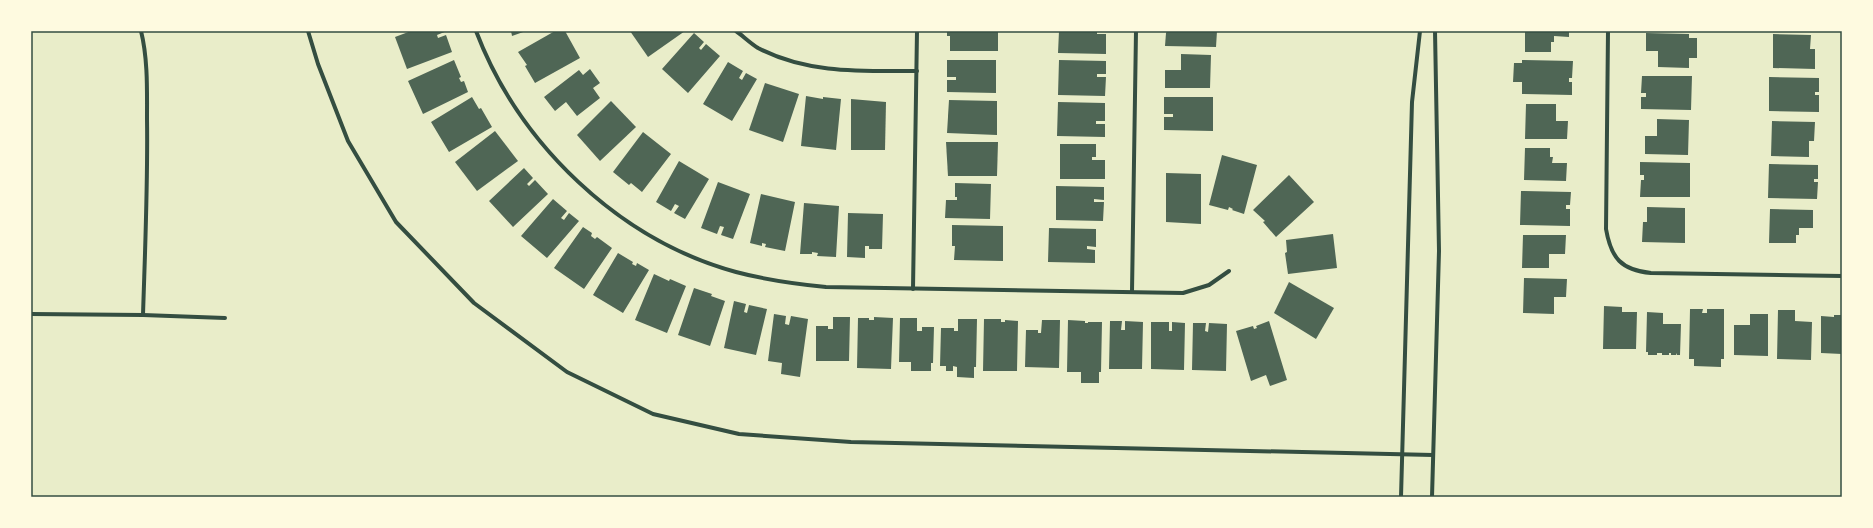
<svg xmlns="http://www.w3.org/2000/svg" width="1873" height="528" font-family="Signika,sans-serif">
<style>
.building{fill:#4f6655}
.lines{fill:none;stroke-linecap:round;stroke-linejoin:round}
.minor{stroke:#344e41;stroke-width:4}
.neatline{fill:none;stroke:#344e41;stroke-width:1.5}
</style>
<rect width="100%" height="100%" fill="#e9edc9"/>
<g class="building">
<path d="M 411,31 L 447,31 L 437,35 L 438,38 L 446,35 L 452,52 L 407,69 L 395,37 Z"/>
<path d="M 511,31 L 526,31 L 512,36 Z"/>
<path d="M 555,31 L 565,31 L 580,58 L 535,83 L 525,66 L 527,65 L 518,52 Z"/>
<path d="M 630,31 L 685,31 L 648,57 Z"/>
<path d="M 947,31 L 998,31 L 998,51 L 950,51 L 950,36 L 947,36 Z"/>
<path d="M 1059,31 L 1097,31 L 1097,34 L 1106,34 L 1106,54 L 1058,53 Z"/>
<path d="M 1167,31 L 1217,31 L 1216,47 L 1165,46 L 1166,33 Z"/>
<path d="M 1525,31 L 1569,31 L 1569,37 L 1554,36 L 1554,42 L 1551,42 L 1551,52 L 1525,52 Z"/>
<path d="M 694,33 L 704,42 L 699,48 L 701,50 L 706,44 L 720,56 L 688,93 L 662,69 Z"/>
<path d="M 1646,33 L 1689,34 L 1689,38 L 1697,38 L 1697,58 L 1689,58 L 1689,68 L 1658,67 L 1658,51 L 1646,51 Z"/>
<path d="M 1773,34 L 1811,35 L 1810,49 L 1815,49 L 1815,69 L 1773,68 Z"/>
<path d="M 1181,54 L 1211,55 L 1210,88 L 1165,88 L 1165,70 L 1181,70 Z"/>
<path d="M 454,60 L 461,77 L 459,78 L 461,82 L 464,81 L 468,92 L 423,114 L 408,81 Z"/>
<path d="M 947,60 L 996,60 L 996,93 L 947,92 L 947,80 L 956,80 L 956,77 L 947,77 Z"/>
<path d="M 1059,60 L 1106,61 L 1106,74 L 1097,74 L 1097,77 L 1106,77 L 1105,96 L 1058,95 Z"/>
<path d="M 1522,60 L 1573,61 L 1572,78 L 1569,78 L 1569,82 L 1572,82 L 1572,95 L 1522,94 L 1522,82 L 1513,82 L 1514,63 L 1522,63 Z"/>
<path d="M 728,62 L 743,71 L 739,78 L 742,80 L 746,73 L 757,79 L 732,121 L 703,104 Z"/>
<path d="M 590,69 L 600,83 L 593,88 L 600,98 L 577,116 L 566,102 L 555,111 L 544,97 L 579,70 L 583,75 Z"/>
<path d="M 1642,76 L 1692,76 L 1691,110 L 1641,109 L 1641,97 L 1646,97 L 1646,93 L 1641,93 Z"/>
<path d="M 1769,77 L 1819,78 L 1819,92 L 1815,92 L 1815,95 L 1819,95 L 1819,112 L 1769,111 Z"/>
<path d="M 765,83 L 799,94 L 783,142 L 749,130 Z"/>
<path d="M 806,96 L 823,99 L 823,97 L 841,99 L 836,150 L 801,146 Z"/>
<path d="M 472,97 L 479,109 L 481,108 L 492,127 L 449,152 L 431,122 Z"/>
<path d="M 1164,97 L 1213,97 L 1213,131 L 1164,130 L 1164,117 L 1173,117 L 1173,114 L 1164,114 Z"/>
<path d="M 851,99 L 886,102 L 885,150 L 851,150 Z"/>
<path d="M 949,100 L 997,101 L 997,135 L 947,133 Z"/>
<path d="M 611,101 L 636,127 L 600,161 L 577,135 Z"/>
<path d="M 1058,102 L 1105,103 L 1105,121 L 1096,121 L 1096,124 L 1105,124 L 1105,137 L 1057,136 Z"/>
<path d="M 1526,104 L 1556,104 L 1556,121 L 1568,121 L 1567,139 L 1525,139 Z"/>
<path d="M 1657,119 L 1689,120 L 1688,155 L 1645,154 L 1645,136 L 1657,136 Z"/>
<path d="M 1772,121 L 1815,122 L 1814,141 L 1809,141 L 1809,157 L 1771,156 Z"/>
<path d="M 495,131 L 518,161 L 477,191 L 455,162 Z"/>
<path d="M 643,132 L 671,154 L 642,192 L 631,183 L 629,185 L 613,172 Z"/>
<path d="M 946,142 L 998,142 L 997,176 L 948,176 Z"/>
<path d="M 1060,144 L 1096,144 L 1096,157 L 1092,157 L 1092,160 L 1105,160 L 1105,179 L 1060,179 Z"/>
<path d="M 1525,148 L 1550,148 L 1550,157 L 1553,157 L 1552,163 L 1567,163 L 1566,181 L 1524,180 Z"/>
<path d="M 1222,155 L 1257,165 L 1244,214 L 1232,210 L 1233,209 L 1229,207 L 1228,210 L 1209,205 Z"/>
<path d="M 679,161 L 709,179 L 685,219 L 674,213 L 679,206 L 675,204 L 671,211 L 656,202 Z"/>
<path d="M 1640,162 L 1690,163 L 1690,197 L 1640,197 L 1641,180 L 1644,180 L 1644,175 L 1640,175 Z"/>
<path d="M 1769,164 L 1818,165 L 1818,179 L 1814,179 L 1814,182 L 1818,182 L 1817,199 L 1768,198 Z"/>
<path d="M 524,168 L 533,178 L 527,184 L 529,186 L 535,180 L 548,194 L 513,227 L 489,201 Z"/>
<path d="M 1166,173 L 1201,174 L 1201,224 L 1166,222 Z"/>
<path d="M 1289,175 L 1314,202 L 1276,237 L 1263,222 L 1265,221 L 1253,210 Z"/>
<path d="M 718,182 L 750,194 L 733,239 L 721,235 L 724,227 L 720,226 L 717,234 L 701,228 Z"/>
<path d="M 955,183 L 991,184 L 990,219 L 945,218 L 946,200 L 957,200 L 957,197 L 955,197 Z"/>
<path d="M 1056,186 L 1104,187 L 1104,200 L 1094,199 L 1094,202 L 1104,202 L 1103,221 L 1056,220 Z"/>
<path d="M 1521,191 L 1571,192 L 1570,205 L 1566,205 L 1566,209 L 1570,209 L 1570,226 L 1520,225 Z"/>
<path d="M 761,194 L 795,202 L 785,251 L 765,247 L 766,244 L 762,243 L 762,246 L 750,243 Z"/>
<path d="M 553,199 L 567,211 L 561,218 L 564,220 L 569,213 L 579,221 L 547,258 L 521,236 Z"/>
<path d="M 804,203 L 839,206 L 836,257 L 817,256 L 818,253 L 812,252 L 812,254 L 800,254 Z"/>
<path d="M 1647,207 L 1685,208 L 1685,243 L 1642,242 L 1643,222 L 1647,222 Z"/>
<path d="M 1770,209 L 1813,210 L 1813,228 L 1799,228 L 1799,235 L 1796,235 L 1796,243 L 1769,243 Z"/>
<path d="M 848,213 L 883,214 L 882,249 L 869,249 L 869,246 L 865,246 L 865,258 L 847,257 Z"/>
<path d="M 952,225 L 1003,226 L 1003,261 L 954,260 L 955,246 L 952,246 Z"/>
<path d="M 583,227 L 592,233 L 591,236 L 595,239 L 597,237 L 612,248 L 584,289 L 554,268 Z"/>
<path d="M 1049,228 L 1096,229 L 1096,247 L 1087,246 L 1087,249 L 1095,250 L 1095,263 L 1048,262 Z"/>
<path d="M 1333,234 L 1337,268 L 1288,274 L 1285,253 L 1287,252 L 1286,240 Z"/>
<path d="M 1523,235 L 1566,235 L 1565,254 L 1549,254 L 1549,268 L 1522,268 Z"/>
<path d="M 618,253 L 633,262 L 632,264 L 636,266 L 637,263 L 649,270 L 623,313 L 593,295 Z"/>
<path d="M 654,274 L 669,281 L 670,279 L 686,286 L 667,333 L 635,320 Z"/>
<path d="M 1524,278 L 1567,279 L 1566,297 L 1554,297 L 1554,314 L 1523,313 Z"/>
<path d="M 1289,282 L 1334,308 L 1316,339 L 1274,313 Z"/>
<path d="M 694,288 L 712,294 L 711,296 L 725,301 L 710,346 L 678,335 Z"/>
<path d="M 734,301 L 746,304 L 744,312 L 747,313 L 749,305 L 767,309 L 756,355 L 724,348 Z"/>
<path d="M 1604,306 L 1622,307 L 1622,312 L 1637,312 L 1636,349 L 1603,349 Z"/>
<path d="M 1690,309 L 1703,309 L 1702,313 L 1707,313 L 1707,309 L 1724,309 L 1724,359 L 1721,359 L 1721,367 L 1694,366 L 1694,359 L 1689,359 Z"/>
<path d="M 1778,310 L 1795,310 L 1795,321 L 1812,322 L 1811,360 L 1777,359 Z"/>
<path d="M 1647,312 L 1663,313 L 1663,324 L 1681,324 L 1680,355 L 1677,355 L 1676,353 L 1676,355 L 1671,355 L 1671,353 L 1669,353 L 1669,355 L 1662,355 L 1662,353 L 1657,353 L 1657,355 L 1648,355 L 1648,352 L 1646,352 Z"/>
<path d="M 774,314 L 786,316 L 785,324 L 789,325 L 791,316 L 808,319 L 800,377 L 781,374 L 782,363 L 768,361 Z"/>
<path d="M 1750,314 L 1768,314 L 1768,356 L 1734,355 L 1734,325 L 1750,325 Z"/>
<path d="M 1834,315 L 1842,315 L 1842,354 L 1821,353 L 1821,316 L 1834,317 Z"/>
<path d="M 833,317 L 850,317 L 849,361 L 816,361 L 816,326 L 828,326 L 828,329 L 833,329 Z"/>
<path d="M 874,317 L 893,318 L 891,369 L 857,368 L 858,318 L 869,318 L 869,320 L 874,320 Z"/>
<path d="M 900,318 L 917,318 L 917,331 L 922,331 L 922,327 L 934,327 L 933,363 L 931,363 L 931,371 L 911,371 L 911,362 L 899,362 Z"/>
<path d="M 958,319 L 977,319 L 976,367 L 974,367 L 974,378 L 957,377 L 957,367 L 953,366 L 953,371 L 946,371 L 946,366 L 940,366 L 941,328 L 954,328 L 954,331 L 958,331 Z"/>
<path d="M 984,319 L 1001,319 L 1001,322 L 1005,322 L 1005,320 L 1018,321 L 1017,371 L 983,371 Z"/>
<path d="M 1042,320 L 1060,320 L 1059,368 L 1025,367 L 1026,330 L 1038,330 L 1038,333 L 1041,333 Z"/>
<path d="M 1068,320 L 1085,321 L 1085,323 L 1088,323 L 1088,322 L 1102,322 L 1101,372 L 1099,372 L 1099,383 L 1081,383 L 1081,372 L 1067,372 Z"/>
<path d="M 1110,321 L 1122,321 L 1121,330 L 1125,330 L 1125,321 L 1143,322 L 1142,369 L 1109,369 Z"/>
<path d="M 1269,321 L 1287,380 L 1270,386 L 1266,375 L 1251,381 L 1236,331 L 1253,326 L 1254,329 L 1257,328 L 1256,326 Z"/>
<path d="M 1151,322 L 1169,322 L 1169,331 L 1172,331 L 1172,322 L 1185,323 L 1184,370 L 1151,369 Z"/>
<path d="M 1193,323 L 1206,323 L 1205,331 L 1208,332 L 1209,323 L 1227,324 L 1226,371 L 1192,370 Z"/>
</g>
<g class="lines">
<g class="minor">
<path d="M 308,31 L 318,64 L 348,141 L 396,222 L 474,303 L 567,372 L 653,414 L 739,434 L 851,442 L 1433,455"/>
<path d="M 476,31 C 519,144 619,240 736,272 C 766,280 796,284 826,287 L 1183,293 L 1209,285 L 1229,271"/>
<path d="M 736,31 C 743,36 750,43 758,48 C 808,74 862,71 917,71"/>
<path d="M 1608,31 L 1606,229 C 1611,258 1621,270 1651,273 L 1842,276"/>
<path d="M 913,289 L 917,31"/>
<path d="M 1132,292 L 1136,31"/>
<path d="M 31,314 L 143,315 C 145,250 148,184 147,119 C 147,91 148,59 141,31"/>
<path d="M 143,315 L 225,318"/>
<path d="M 1401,497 L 1412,102 L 1420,31"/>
<path d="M 1432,497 L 1439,251 L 1435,31"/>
</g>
</g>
<rect width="1873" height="528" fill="none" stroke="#fefae0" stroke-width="64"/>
<rect x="32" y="32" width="1809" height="464" class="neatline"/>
</svg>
